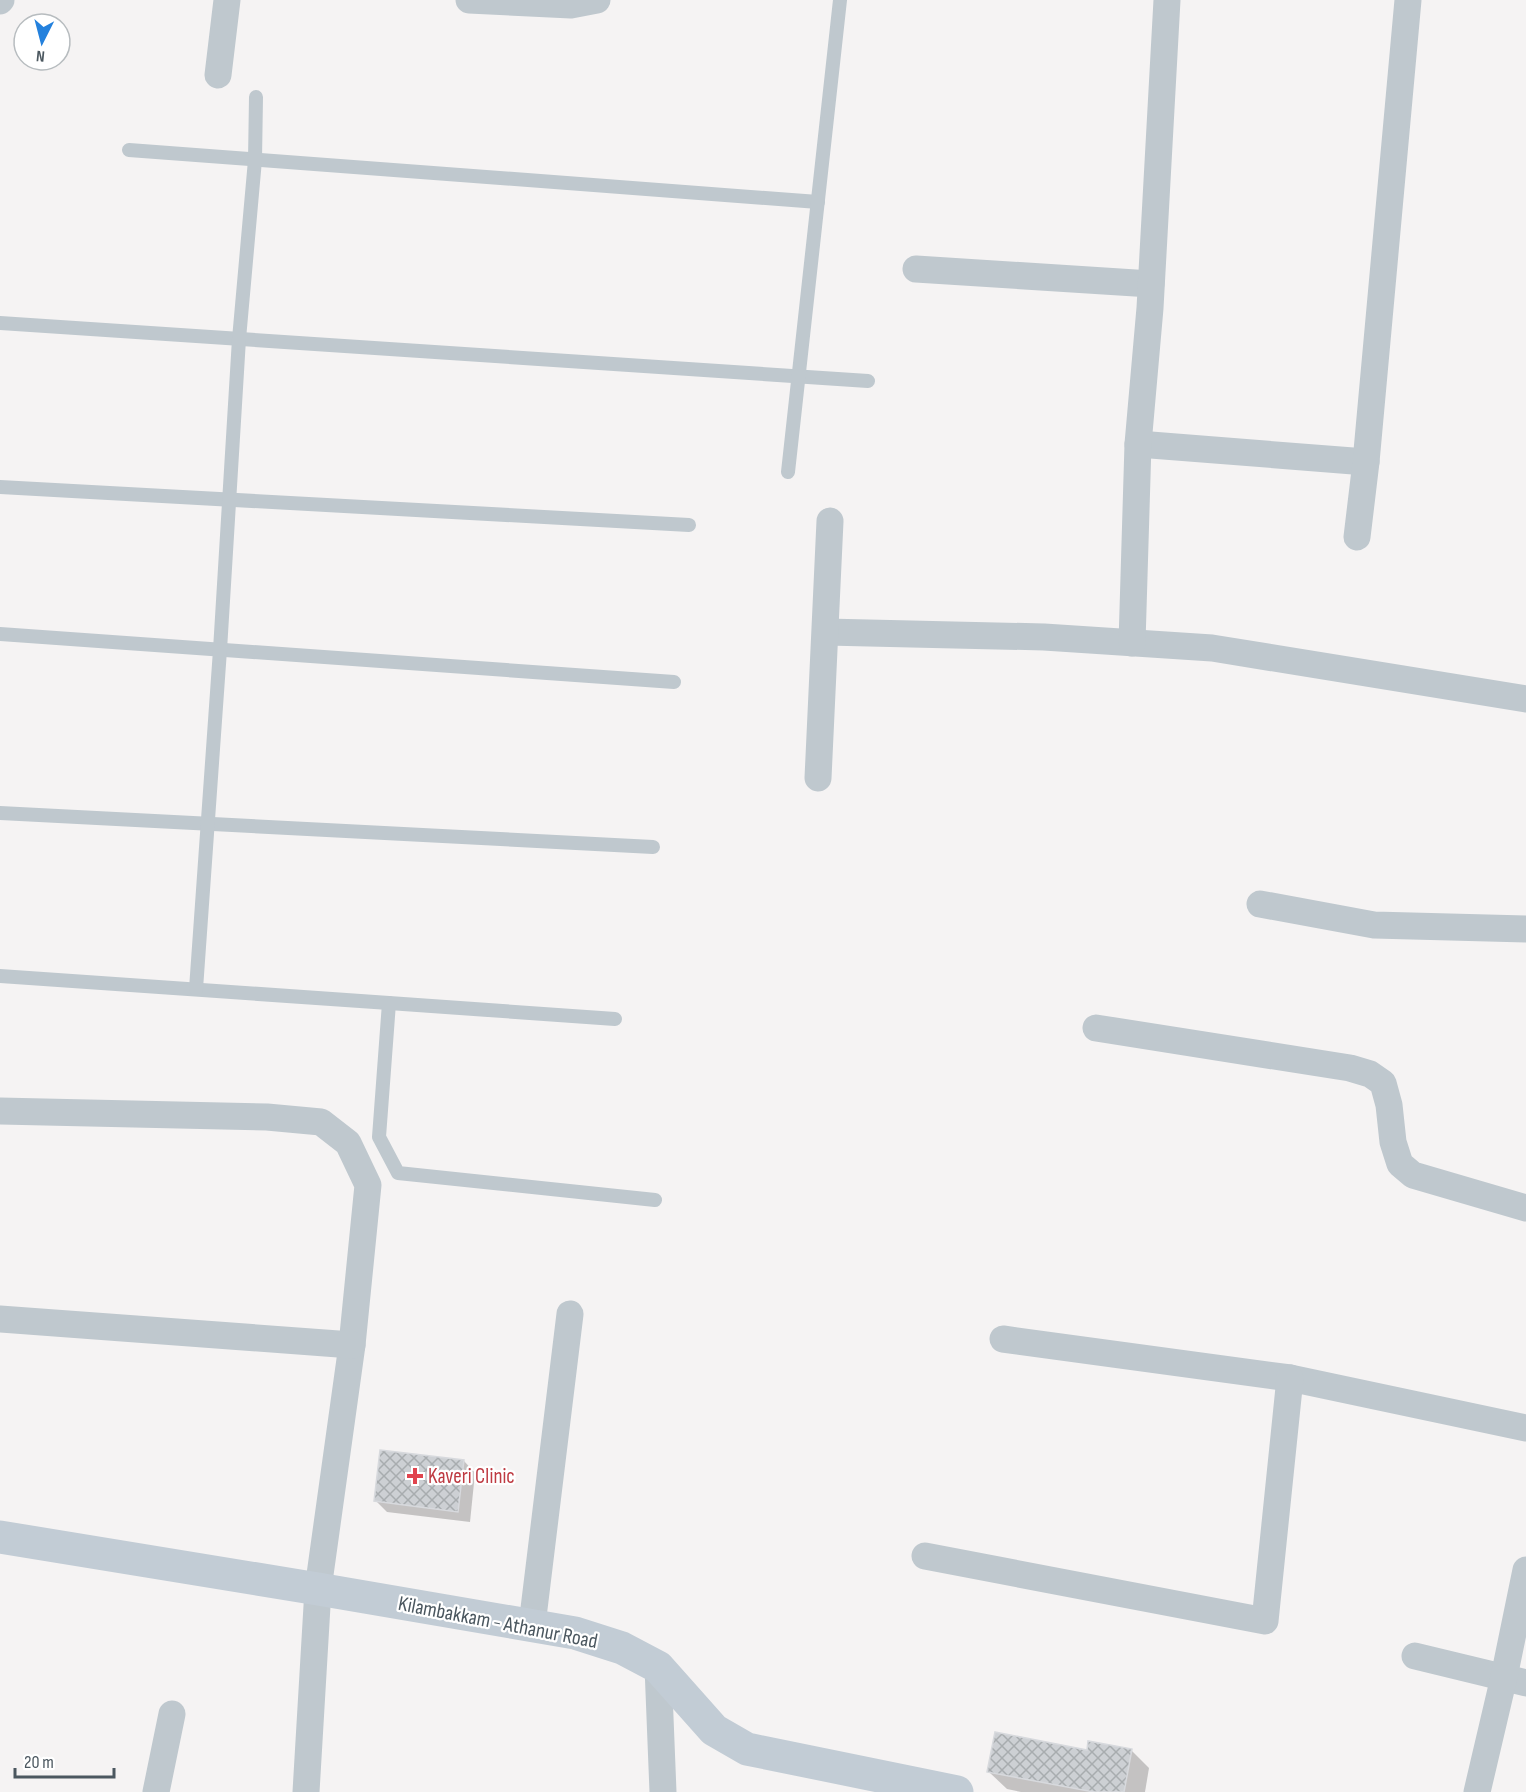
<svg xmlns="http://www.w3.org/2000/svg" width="1526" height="1792" font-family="'Sofia Sans Condensed',sans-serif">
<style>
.shadow{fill:#0003}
.building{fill:url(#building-cross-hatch);stroke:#d7d9dd;stroke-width:1.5}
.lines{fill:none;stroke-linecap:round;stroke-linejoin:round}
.lane{stroke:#bfc8ce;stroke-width:14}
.street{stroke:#bfc8ce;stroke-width:27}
.secondary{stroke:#c2ccd5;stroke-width:33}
.health-dot{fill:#e0444e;stroke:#fff;stroke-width:2}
.labels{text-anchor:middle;stroke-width:4.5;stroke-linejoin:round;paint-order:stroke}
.health-label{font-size:21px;fill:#be3a42;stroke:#fff;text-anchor:start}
.street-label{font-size:21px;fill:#4b575f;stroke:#fff}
</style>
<defs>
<pattern id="building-cross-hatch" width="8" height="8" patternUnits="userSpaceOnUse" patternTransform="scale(1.5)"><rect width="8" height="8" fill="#cdd0d4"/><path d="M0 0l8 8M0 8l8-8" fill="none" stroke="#a8acaf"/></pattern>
</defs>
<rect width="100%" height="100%" fill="#f5f3f3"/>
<g class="shadow">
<path d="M 464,1461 L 475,1473 L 470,1522 L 387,1512 L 376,1501 Z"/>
<path d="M 1131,1750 L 1149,1768 L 1145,1792 L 1021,1792 L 1007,1789 L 989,1772 L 1088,1751 Z"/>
</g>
<g class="building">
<path d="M 380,1450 L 464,1460 L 458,1512 L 374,1501 Z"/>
<path d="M 995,1732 L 1087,1750 L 1088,1741 L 1132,1749 L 1124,1792 L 1094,1792 L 987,1772 Z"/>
</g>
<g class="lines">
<g class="lane">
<path d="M 129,150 L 818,202"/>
<path d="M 0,323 L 868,381"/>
<path d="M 788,472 L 840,0"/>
<path d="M 0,487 L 689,525"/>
<path d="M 0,634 L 674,682"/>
<path d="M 0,813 L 653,847"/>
<path d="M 0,976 L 389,1003"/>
<path d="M 196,989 L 220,650 L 239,339 L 255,160 L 256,97"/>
<path d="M 615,1019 L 389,1003 L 379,1137 L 398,1173 L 655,1200"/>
</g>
<g class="street">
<path d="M 469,0 L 571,5 L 597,0"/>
<path d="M 0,1 L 1,0"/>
<path d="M 218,75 L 227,0"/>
<path d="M 916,269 L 1151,284"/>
<path d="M 1138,444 L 1366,462"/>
<path d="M 1357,537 L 1366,462 L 1408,0"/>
<path d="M 826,632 L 1044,637 L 1212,648 L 1526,699"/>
<path d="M 1132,643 L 1138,444 L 1150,308 L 1167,0"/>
<path d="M 818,778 L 830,521"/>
<path d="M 1260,904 L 1374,925 L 1526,929"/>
<path d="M 1096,1028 L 1350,1068 L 1370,1074 L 1383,1083 L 1389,1105 L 1393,1142 L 1400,1164 L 1413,1175 L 1526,1208"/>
<path d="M 0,1111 L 267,1117 L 321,1122 L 348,1143 L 368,1185 L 352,1345 L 318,1589 L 306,1792"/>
<path d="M 0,1319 L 352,1345"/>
<path d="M 1003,1339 L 1290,1378 L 1526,1428"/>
<path d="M 925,1556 L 1265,1621 L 1290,1378"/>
<path d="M 532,1625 L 570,1314"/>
<path d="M 1415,1656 L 1526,1683"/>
<path d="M 658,1667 L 663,1792"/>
<path d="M 156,1792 L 172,1714"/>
<path d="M 1477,1792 L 1504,1677 L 1526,1570"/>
</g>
<path class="secondary" d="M 0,1537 L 318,1589 L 575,1633 L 622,1648 L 658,1667 L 714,1730 L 747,1749 L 957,1792"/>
</g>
<path class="health-dot" d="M412 1467h6v6h6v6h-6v6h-6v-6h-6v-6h6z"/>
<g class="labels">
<g class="health-label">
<text x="428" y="1483">Kaveri Clinic</text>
</g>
<g class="street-label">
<text transform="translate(498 1622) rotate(11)" y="7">Kilambakkam - Athanur Road</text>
</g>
</g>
<g transform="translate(42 42) rotate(186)"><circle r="28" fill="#ffffff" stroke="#b7bcbf" stroke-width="1.5"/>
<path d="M0-4.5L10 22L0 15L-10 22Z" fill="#2481dd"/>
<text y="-9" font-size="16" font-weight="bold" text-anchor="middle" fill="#4b575f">N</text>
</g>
<path d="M15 1768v9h99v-9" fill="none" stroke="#4b575f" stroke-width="3"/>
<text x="24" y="1768" font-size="18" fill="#4b575f" stroke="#ffffff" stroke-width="4.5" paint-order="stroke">20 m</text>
</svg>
